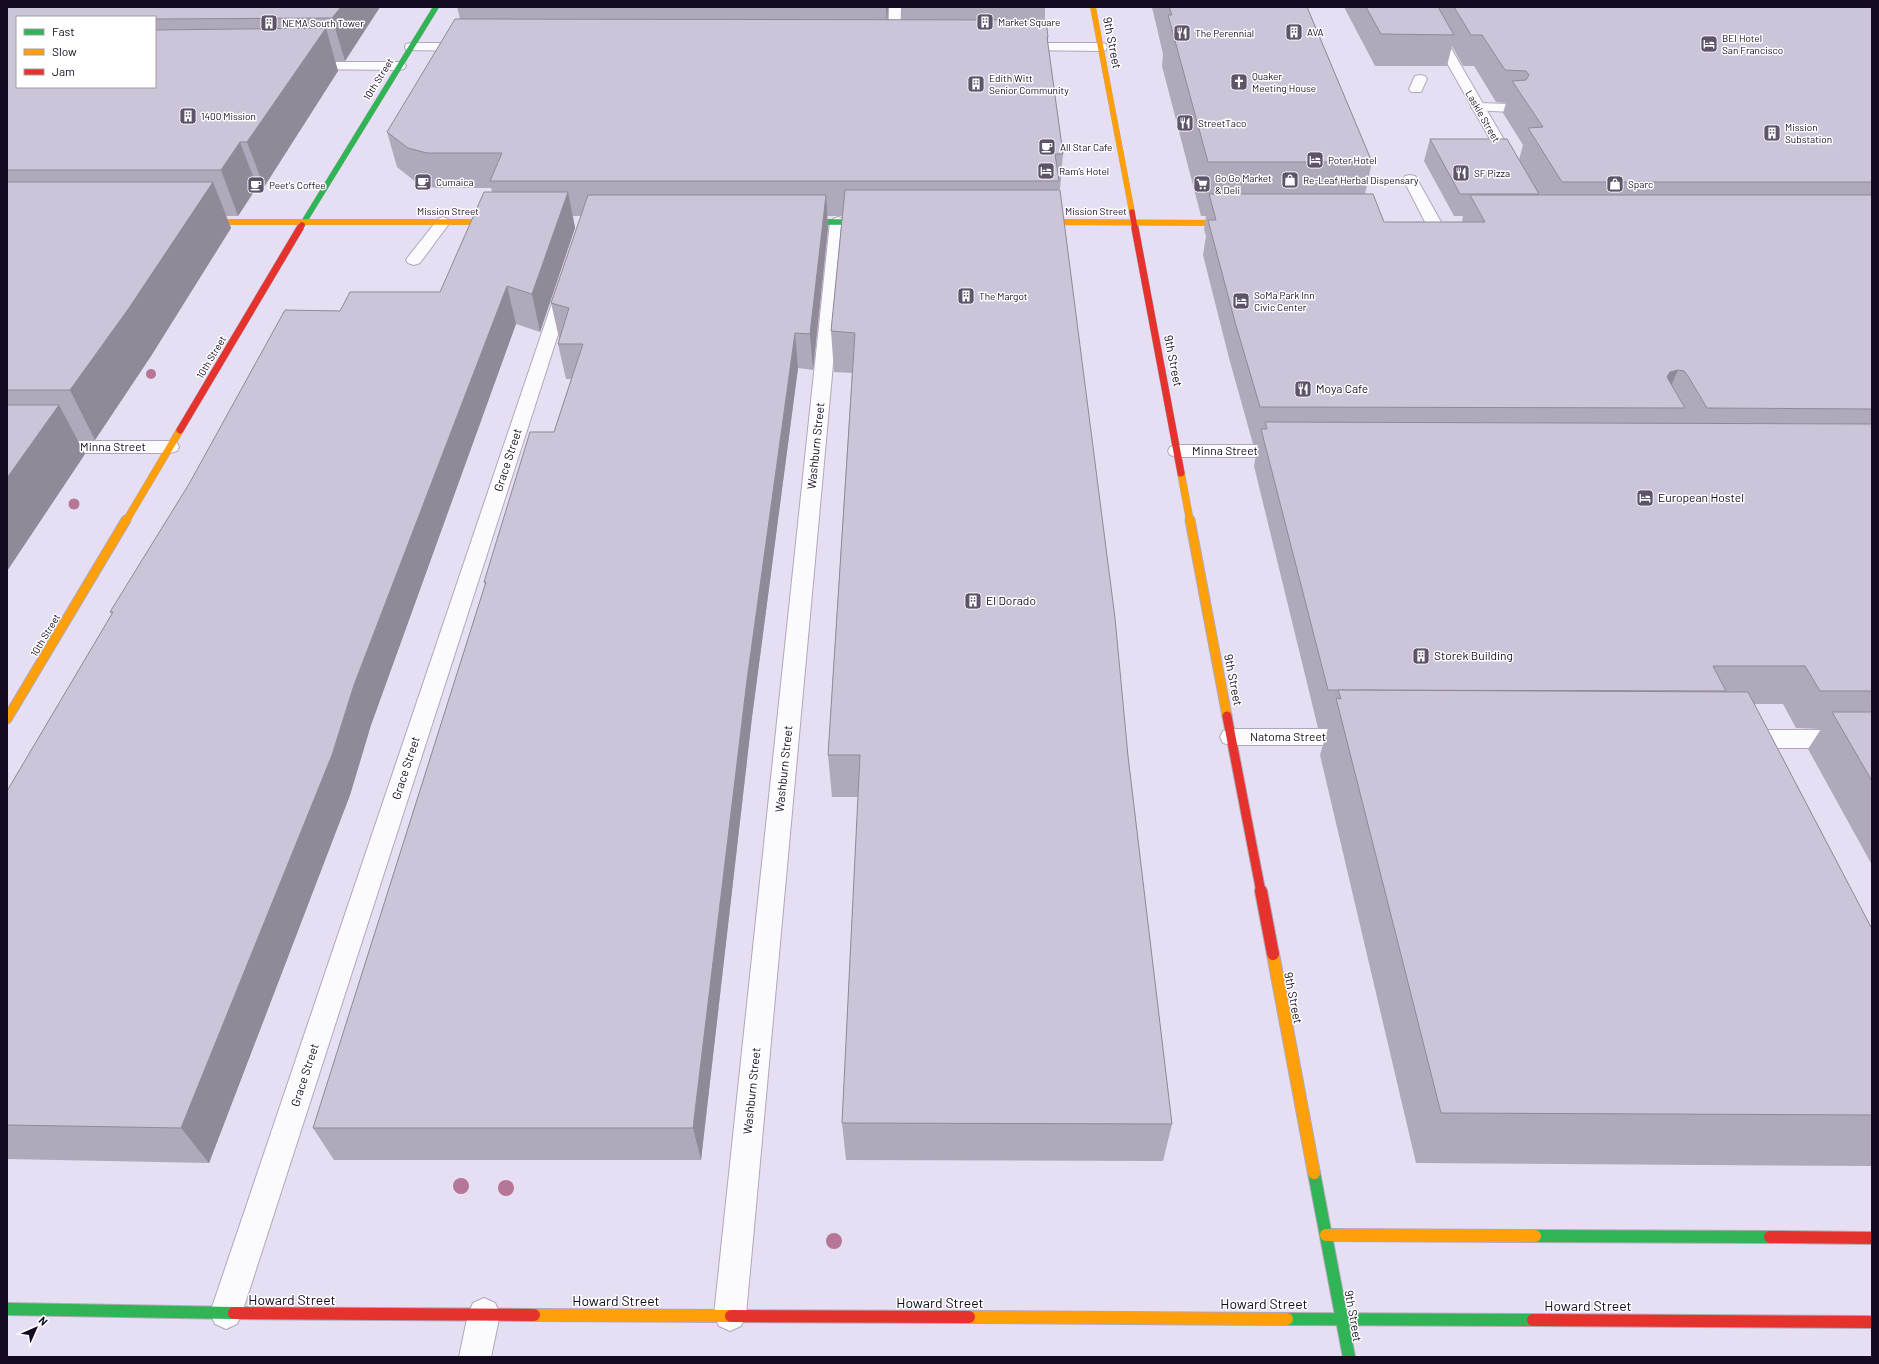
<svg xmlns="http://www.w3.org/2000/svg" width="1879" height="1364" font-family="Barlow,sans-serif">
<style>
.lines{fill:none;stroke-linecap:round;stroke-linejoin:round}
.lane-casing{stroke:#b0a8ba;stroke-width:2}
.street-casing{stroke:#b0a8ba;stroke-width:2}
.fast-far1-casing{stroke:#b0a8ba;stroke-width:6}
.fast-casing{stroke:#b0a8ba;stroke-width:14}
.slow-far3-casing{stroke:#b0a8ba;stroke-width:6}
.slow-far2-casing{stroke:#b0a8ba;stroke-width:8}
.slow-far1-casing{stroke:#b0a8ba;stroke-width:11}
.slow-casing{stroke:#b0a8ba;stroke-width:14}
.jam-far3-casing{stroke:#b0a8ba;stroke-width:6}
.jam-far2-casing{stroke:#b0a8ba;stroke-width:8}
.jam-far1-casing{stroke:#b0a8ba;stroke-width:11}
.jam-casing{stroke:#b0a8ba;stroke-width:14}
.lane{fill:#fbfafd;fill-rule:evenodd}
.street{fill:#fbfafd;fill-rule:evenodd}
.fast-far1{stroke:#30b455;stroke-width:5.5}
.fast{stroke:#30b455;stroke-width:12}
.slow-far3{stroke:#ff9f0a;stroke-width:5.5}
.slow-far2{stroke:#ff9f0a;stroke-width:7}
.slow-far1{stroke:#ff9f0a;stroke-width:9}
.slow{stroke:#ff9f0a;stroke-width:12}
.jam-far3{stroke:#e5322d;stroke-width:5.5}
.jam-far2{stroke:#e5322d;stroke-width:7}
.jam-far1{stroke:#e5322d;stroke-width:9}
.jam{stroke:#e5322d;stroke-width:12}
.tree{fill:#b67696}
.wall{fill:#afa9bb;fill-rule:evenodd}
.shaded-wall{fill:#8f8998}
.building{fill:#ccc4d9;stroke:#8f8998}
.labels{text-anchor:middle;stroke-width:3;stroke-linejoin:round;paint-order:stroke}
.far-poi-label{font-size:10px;fill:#140a1f;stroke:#fff;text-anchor:start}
.far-street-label{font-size:10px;fill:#140a1f;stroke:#fff}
.street-label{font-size:12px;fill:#140a1f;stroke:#fff}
.poi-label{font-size:12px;fill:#140a1f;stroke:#fff;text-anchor:start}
.near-street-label{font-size:14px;fill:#140a1f;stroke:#fff}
</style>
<rect width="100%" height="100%" fill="#e6def2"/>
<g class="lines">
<g class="lane-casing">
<g id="lane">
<path d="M 889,7 L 901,7 L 900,47 L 899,50 L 889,50 L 888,47 Z"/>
<path d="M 1420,75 L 1425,76 L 1427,79 L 1421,92 L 1411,92 L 1409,89 L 1415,76 Z"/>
<path d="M 1478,103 L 1511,104 L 1516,105 L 1518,108 L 1516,111 L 1511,112 L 1473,110 L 1471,107 L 1473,104 Z"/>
<path d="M 1410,175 L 1415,176 L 1417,179 L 1441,222 L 1438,225 L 1433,227 L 1428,225 L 1425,222 L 1403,179 L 1405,176 Z"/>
<path d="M 443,217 L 448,219 L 451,222 L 448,225 L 420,263 L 414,265 L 408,263 L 406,260 L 408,257 L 438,219 Z"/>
</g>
</g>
<g class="street-casing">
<g id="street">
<path d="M 1435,27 L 1439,28 L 1441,31 L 1518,164 L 1516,167 L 1506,167 L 1504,164 L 1429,31 L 1431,28 Z"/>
<path d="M 411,43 L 468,43 L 473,44 L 474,47 L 473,50 L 468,51 L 406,50 L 405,47 L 406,44 Z"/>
<path d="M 1019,43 L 1101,43 L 1106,44 L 1107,47 L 1106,50 L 1101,51 L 1014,50 L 1013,47 L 1014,44 Z"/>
<path d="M 307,62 L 399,62 L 404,63 L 406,66 L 404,69 L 399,70 L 302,69 L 300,66 L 302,63 Z"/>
<path d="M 838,217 L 843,219 L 846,222 L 746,1315 L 741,1326 L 730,1331 L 719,1326 L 714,1315 L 830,222 L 833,219 Z"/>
<path d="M 564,286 L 570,288 L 572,291 L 242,1313 L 237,1324 L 226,1329 L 215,1324 L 210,1313 L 556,291 L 558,288 Z"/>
<path d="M 7,441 L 170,441 L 177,443 L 179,447 L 177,451 L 170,453 L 7,453 Z"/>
<path d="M 1177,445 L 1287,445 L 1294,447 L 1296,451 L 1294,455 L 1287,457 L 1177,457 L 1170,455 L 1168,451 L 1170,447 Z"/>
<path d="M 1231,729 L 1354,729 L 1362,731 L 1365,737 L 1362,743 L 1354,745 L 1231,745 L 1223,743 L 1220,737 L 1223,731 Z"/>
<path d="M 1743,730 L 1872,730 L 1872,748 L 1743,748 L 1735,745 L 1732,739 L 1735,733 Z"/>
<path d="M 484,1298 L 495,1303 L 500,1314 L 491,1357 L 459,1357 L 468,1314 L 473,1303 Z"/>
</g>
</g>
<g class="fast-far1-casing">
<g id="fast-far1">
<path d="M 798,222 L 872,222"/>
<path d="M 302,225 L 436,7"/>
</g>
</g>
<g class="fast-casing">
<g id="fast">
<path d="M 1314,1173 L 1349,1357"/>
<path d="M 1535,1236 L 1770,1237"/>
<path d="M 7,1309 L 234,1313"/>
<path d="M 1287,1319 L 1533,1320"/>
</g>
</g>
<g class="slow-far3-casing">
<g id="slow-far3">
<path d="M 1093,7 L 1132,212"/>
<path d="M 198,222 L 502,222"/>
<path d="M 1034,222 L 1234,223"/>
</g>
</g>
<g class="slow-far2-casing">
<g id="slow-far2">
<path d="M 1181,473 L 1190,521"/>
<path d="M 126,521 L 180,430"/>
</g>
</g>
<g class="slow-far1-casing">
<g id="slow-far1">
<path d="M 1190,520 L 1227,716"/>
<path d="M 7,719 L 126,520"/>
</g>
</g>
<g class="slow-casing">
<g id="slow">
<path d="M 1273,954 L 1314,1173"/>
<path d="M 1326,1235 L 1535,1236"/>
<path d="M 534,1315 L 731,1316"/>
<path d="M 969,1317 L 1287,1319"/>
</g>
</g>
<g class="jam-far3-casing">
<g id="jam-far3">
<path d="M 1132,212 L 1135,229"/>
<path d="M 299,229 L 302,225"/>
</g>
</g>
<g class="jam-far2-casing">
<g id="jam-far2">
<path d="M 1135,228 L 1181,473"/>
<path d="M 180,430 L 300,228"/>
</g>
</g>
<g class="jam-far1-casing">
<path id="jam-far1" d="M 1227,716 L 1261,892"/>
</g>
<g class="jam-casing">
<g id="jam">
<path d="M 1261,891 L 1273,954"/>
<path d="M 1770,1237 L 1872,1238"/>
<path d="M 234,1313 L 534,1315"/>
<path d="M 731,1316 L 969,1317"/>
<path d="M 1533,1320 L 1872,1322"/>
</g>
</g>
<use href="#lane" class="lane"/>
<use href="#street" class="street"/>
<use href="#fast-far1" class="fast-far1"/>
<use href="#fast" class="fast"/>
<use href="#slow-far3" class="slow-far3"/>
<use href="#slow-far2" class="slow-far2"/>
<use href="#slow-far1" class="slow-far1"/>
<use href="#slow" class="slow"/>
<use href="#jam-far3" class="jam-far3"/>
<use href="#jam-far2" class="jam-far2"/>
<use href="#jam-far1" class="jam-far1"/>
<use href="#jam" class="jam"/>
</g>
<g class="tree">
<circle cx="151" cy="374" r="5"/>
<circle cx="74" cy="504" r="5.5"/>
<circle cx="461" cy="1186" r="8"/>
<circle cx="506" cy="1188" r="8"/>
<circle cx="834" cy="1241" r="8"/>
</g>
<g class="wall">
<path d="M 7,7 L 380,7 L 345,61 L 335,61 L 338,71 L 264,187 L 257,187 L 238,216 L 226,216 L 231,228 L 151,356 L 95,440 L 77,440 L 85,454 L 7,571 ZM 17,17 L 155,17 L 155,87 Z"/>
<path d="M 457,7 L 888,7 L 887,20 L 901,20 L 901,7 L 1045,7 L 1045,20 L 1048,37 L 1048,45 L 1063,154 L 1060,189 L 1058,189 L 1058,190 L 1128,756 L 1172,1124 L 1163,1161 L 846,1160 L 842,1123 L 858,797 L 832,797 L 828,755 L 852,373 L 834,372 L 831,331 L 842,216 L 827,216 L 828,228 L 813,370 L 798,368 L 752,717 L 701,1160 L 334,1160 L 313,1128 L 485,585 L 484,582 L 554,432 L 571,379 L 566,379 L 558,344 L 559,338 L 551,303 L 581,216 L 573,216 L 575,228 L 540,332 L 516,324 L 371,725 L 350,795 L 209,1163 L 7,1159 L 7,791 L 112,614 L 110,612 L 340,311 L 440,292 L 492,192 L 491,188 L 436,188 L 417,183 L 397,167 L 387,132 L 460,19 Z"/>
<path d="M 1152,7 L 1307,7 L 1372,162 L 1365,194 L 1384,222 L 1462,222 L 1463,216 L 1454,216 L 1424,161 L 1430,139 L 1519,160 L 1523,145 L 1503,113 L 1506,103 L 1496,102 L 1474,66 L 1463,66 L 1452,46 L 1447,66 L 1375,66 L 1344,7 L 1872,7 L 1872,865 L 1808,749 L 1821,729 L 1796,728 L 1783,704 L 1754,704 L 1872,929 L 1872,1166 L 1416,1163 L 1320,755 L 1328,728 L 1318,728 L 1254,466 L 1258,444 L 1253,444 L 1229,358 L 1203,255 L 1206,236 L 1204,229 L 1206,216 L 1201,216 L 1162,66 L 1163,54 Z"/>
</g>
<g class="shaded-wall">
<path d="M 341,7 L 380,7 L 345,61 L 332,18 Z"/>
<path d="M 886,7 L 888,7 L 887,42 Z"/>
<path d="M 326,28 L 338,71 L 264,187 L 247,142 Z"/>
<path d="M 240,142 L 257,187 L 238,216 L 221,170 Z"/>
<path d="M 213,182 L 231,228 L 151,356 L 95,440 L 70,390 Z"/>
<path d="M 568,192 L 575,228 L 540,332 L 532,294 Z"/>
<path d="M 826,195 L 828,228 L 813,370 L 810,334 Z"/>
<path d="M 507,286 L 516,324 L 371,725 L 350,795 L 209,1163 L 181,1128 L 354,685 Z"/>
<path d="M 795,333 L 798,368 L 752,717 L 701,1160 L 693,1128 L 747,680 Z"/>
<path d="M 1678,370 L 1662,407 L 1667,377 L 1670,372 Z"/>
<path d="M 59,405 L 85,454 L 7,571 L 7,478 Z"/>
</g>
<g class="building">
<path d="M 7,7 L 341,7 L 332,18 L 155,19 L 155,17 L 17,17 L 17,87 L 155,87 L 155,30 L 326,28 L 247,142 L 240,142 L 221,170 L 7,170 Z"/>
<path d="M 1169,7 L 1307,7 L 1372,162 L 1208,162 L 1168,15 L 1172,15 Z"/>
<path d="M 1366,7 L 1438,7 L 1454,35 L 1381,34 Z"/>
<path d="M 1454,7 L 1872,7 L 1872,182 L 1562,182 L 1528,128 L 1543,127 L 1512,81 L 1526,80 L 1529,75 L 1526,71 L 1505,70 L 1482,35 L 1471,35 Z"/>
<path d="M 455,19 L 1046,20 L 1048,37 L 1047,37 L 1063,154 L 1055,154 L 1059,181 L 490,181 L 502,153 L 427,153 L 408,148 L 387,132 Z"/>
<path d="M 1430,139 L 1507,139 L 1539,194 L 1460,194 Z"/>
<path d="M 7,182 L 213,182 L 129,308 L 70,390 L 7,390 Z"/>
<path d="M 845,190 L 1060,190 L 1115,618 L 1128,756 L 1172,1124 L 842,1123 L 860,755 L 828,755 L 855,333 L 831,331 Z"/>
<path d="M 484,192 L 568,192 L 532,294 L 507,286 L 354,685 L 332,755 L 181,1128 L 7,1125 L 7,791 L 113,612 L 110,612 L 189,484 L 285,310 L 340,311 L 350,292 L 440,292 Z"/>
<path d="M 1209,194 L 1373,194 L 1384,222 L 1485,222 L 1470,195 L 1872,195 L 1872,409 L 1707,408 L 1688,376 L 1684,371 L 1678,370 L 1670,372 L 1667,377 L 1685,408 L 1260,407 L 1235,322 L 1208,220 L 1216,220 Z"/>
<path d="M 588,195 L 826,195 L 810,334 L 795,333 L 747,680 L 693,1128 L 313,1128 L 486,582 L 484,582 L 530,432 L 554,432 L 583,344 L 558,344 L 569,308 L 551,303 Z"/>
<path d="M 7,405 L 59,405 L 7,478 Z"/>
<path d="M 1265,422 L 1872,424 L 1872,691 L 1820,691 L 1805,666 L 1713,666 L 1726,691 L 1328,690 L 1261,429 L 1267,429 Z"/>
<path d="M 1338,690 L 1748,692 L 1872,929 L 1872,1115 L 1441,1113 L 1336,698 L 1341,699 Z"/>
<path d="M 1832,712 L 1872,712 L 1872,781 Z"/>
</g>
<defs>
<g id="building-square" transform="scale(0.9)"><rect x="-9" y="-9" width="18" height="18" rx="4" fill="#5e5469" stroke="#fff"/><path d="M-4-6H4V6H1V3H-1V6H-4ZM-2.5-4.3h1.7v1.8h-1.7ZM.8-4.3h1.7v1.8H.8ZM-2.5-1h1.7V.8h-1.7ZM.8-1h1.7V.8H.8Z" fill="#fff"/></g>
<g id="restaurant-square" transform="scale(0.9)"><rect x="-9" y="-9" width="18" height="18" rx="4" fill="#5e5469" stroke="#fff"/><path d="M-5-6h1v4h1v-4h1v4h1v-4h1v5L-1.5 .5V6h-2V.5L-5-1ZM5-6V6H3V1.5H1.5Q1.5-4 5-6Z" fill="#fff"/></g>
<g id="hotel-square" transform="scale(0.9)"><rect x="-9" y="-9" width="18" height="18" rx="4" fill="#5e5469" stroke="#fff"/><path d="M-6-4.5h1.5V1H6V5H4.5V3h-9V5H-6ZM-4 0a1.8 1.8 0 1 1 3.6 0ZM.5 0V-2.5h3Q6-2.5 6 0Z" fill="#fff"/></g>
<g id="church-square" transform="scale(0.9)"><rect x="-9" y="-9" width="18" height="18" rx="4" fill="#5e5469" stroke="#fff"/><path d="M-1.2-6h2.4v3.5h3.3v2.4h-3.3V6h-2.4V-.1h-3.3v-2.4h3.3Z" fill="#fff"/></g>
<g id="cafe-square" transform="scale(0.9)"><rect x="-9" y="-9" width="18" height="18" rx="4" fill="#5e5469" stroke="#fff"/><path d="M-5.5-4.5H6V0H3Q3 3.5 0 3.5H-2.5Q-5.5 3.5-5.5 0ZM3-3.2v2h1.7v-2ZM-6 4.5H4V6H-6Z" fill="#fff"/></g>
<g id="shop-square" transform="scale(0.9)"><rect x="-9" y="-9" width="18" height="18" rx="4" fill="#5e5469" stroke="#fff"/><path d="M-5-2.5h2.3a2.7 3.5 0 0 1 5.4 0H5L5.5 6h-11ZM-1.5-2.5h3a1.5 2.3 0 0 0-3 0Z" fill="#fff"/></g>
<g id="supermarket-square" transform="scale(0.9)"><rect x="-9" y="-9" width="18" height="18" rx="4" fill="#5e5469" stroke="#fff"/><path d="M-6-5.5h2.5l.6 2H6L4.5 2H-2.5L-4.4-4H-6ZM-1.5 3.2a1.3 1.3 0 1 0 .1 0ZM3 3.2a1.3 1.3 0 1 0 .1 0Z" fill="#fff"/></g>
</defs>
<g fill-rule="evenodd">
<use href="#building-square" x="985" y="22"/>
<use href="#building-square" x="269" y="23"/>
<use href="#building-square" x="1294" y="32"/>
<use href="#restaurant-square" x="1182" y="33"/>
<use href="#hotel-square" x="1709" y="44"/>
<use href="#church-square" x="1239" y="82"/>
<use href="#building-square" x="976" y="84"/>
<use href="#building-square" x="188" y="116"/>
<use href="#restaurant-square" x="1185" y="123"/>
<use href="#building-square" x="1772" y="133"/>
<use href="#cafe-square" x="1047" y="147"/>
<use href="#hotel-square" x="1315" y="160"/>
<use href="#hotel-square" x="1046" y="171"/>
<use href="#restaurant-square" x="1461" y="173"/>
<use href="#shop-square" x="1290" y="180"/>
<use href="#cafe-square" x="423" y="182"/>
<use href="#supermarket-square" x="1202" y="184"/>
<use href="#shop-square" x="1615" y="184"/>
<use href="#cafe-square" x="256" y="185"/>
<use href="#building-square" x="966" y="296"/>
<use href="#hotel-square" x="1241" y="301"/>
<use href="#restaurant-square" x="1303" y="389"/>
<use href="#hotel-square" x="1645" y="498"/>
<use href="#building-square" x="973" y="601"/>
<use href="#building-square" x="1421" y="656"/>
</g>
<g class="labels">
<g class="far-poi-label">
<text x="998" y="26">Market Square</text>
<text x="282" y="27">NEMA South Tower</text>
<text x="1307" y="36">AVA</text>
<text x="1195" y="37">The Perennial</text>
<text x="1722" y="42">BEI Hotel<tspan x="1722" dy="12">San Francisco</tspan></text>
<text x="1252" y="80">Quaker<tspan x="1252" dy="12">Meeting House</tspan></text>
<text x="989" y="82">Edith Witt<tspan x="989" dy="12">Senior Community</tspan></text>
<text x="201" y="120">1400 Mission</text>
<text x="1198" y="127">StreetTaco</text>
<text x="1785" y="131">Mission<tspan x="1785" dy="12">Substation</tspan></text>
<text x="1060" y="151">All Star Cafe</text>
<text x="1328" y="164">Poter Hotel</text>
<text x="1059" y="175">Ram’s Hotel</text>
<text x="1474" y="177">SF Pizza</text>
<text x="1215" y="182">Go Go Market<tspan x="1215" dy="12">&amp; Deli</tspan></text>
<text x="1303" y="184">Re-Leaf Herbal Dispensary</text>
<text x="436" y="186">Cumaica</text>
<text x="1628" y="188">Sparc</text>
<text x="269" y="189">Peet's Coffee</text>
<text x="1254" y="299">SoMa Park Inn<tspan x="1254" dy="12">Civic Center</tspan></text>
<text x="979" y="300">The Margot</text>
</g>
<g class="far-street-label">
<text transform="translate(378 79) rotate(-58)" y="4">10th Street</text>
<text transform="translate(1483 116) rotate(60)" y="4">Laskie Street</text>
<text x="448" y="215">Mission Street</text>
<text x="1096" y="215">Mission Street</text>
<text transform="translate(211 357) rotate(-59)" y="4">10th Street</text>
<text transform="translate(45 635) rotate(-59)" y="4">10th Street</text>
</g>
<g class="street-label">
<text transform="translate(1112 43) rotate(79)" y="4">9th Street</text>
<text transform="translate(1173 361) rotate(79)" y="4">9th Street</text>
<text transform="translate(816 446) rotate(-84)" y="4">Washburn Street</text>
<text x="113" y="451">Minna Street</text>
<text x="1225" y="455">Minna Street</text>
<text transform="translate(508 460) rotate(-72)" y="4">Grace Street</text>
<text transform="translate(1233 680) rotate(79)" y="4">9th Street</text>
<text x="1288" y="741">Natoma Street</text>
<text transform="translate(406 768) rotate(-72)" y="4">Grace Street</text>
<text transform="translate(784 769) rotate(-84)" y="4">Washburn Street</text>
<text transform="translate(1293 998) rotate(79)" y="4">9th Street</text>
<text transform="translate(305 1075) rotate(-72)" y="4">Grace Street</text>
<text transform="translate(752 1091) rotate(-84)" y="4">Washburn Street</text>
<text transform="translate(1353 1316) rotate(80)" y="4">9th Street</text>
</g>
<g class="poi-label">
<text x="1316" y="393">Moya Cafe</text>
<text x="1658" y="502">European Hostel</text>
<text x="986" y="605">El Dorado</text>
<text x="1434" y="660">Storek Building</text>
</g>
<g class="near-street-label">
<text x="292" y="1305">Howard Street</text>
<text x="616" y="1306">Howard Street</text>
<text x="940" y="1308">Howard Street</text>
<text x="1264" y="1309">Howard Street</text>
<text x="1588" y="1311">Howard Street</text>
</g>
</g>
<rect width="1879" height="1364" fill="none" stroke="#140a1f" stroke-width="16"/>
<rect x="16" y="16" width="140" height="72" fill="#ffffff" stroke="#a19da5"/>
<rect x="24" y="29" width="20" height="6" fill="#30b455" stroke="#a19da5"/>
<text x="52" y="36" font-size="12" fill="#140a1f">Fast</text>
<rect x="24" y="49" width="20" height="6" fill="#ff9f0a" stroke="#a19da5"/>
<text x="52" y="56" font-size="12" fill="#140a1f">Slow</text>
<rect x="24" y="69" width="20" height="6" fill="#e5322d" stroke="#a19da5"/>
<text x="52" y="76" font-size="12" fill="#140a1f">Jam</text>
<g transform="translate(36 1328) rotate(45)" stroke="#ffffff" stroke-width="3" paint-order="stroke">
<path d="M0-3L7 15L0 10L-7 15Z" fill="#140a1f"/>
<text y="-6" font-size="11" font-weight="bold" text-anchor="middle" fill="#140a1f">N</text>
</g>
</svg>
